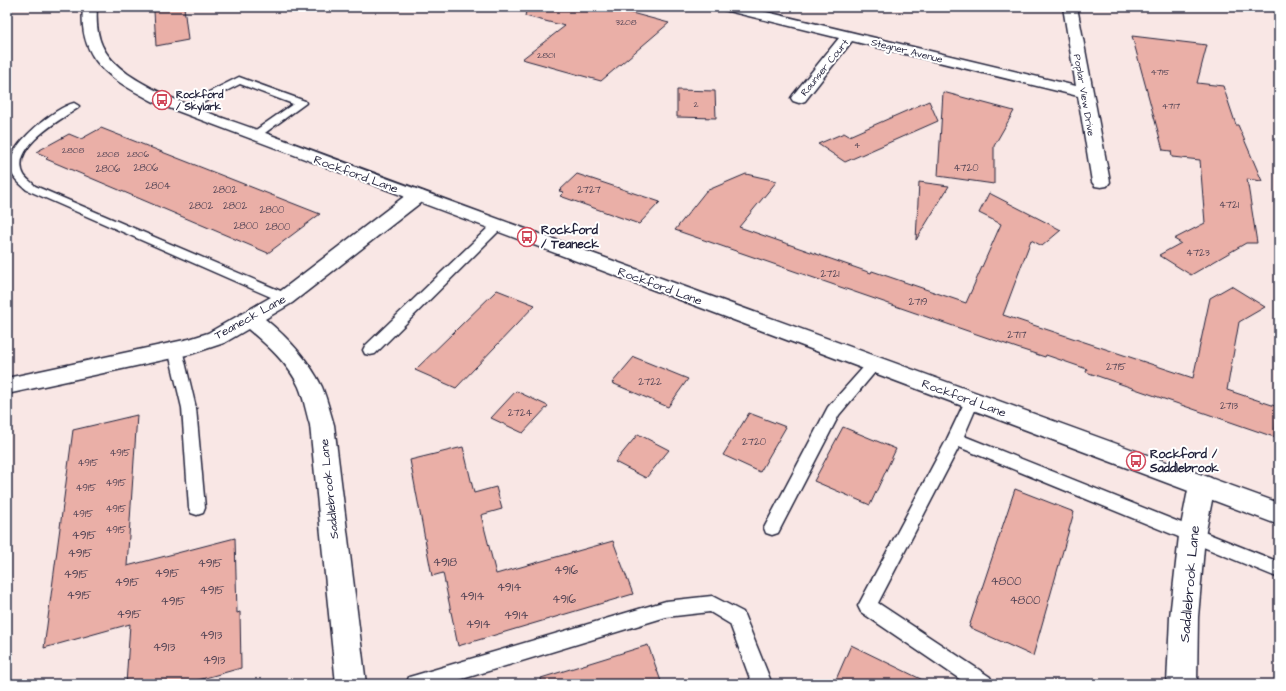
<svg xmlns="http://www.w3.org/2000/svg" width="1286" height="691" font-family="'Architects Daughter',sans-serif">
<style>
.building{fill:#eaafa7;stroke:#22223b}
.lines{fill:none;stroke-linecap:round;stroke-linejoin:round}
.lane-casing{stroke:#22223b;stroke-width:3}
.street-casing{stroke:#22223b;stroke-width:3}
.secondary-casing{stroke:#22223b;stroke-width:3}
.lane{fill:#fff;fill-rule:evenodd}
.street{fill:#fff;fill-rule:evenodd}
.secondary{fill:#fff;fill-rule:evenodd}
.labels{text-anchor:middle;stroke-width:4;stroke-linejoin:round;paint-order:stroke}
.far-number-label{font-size:9px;fill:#544556}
.far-street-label{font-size:10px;fill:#22223b;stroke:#fff}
.far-poi-label{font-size:10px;font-weight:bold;fill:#22223b;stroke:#fff;text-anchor:start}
.number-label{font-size:10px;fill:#544556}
.street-label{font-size:12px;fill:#22223b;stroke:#fff}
.poi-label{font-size:12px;font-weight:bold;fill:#22223b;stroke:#fff;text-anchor:start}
.near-number-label{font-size:12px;fill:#544556}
.near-street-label{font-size:14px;fill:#22223b;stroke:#fff}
</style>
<rect width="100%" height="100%" fill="#f9e7e5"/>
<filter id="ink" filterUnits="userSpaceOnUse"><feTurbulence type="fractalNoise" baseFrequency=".025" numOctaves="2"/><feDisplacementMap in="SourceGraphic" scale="8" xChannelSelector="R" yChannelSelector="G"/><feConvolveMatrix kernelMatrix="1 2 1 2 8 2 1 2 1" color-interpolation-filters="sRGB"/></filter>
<g filter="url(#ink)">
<g class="building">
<path d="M 155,7 L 184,7 L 188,40 L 156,46 L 154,11 L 155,11 Z"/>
<path d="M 527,7 L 609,7 L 669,23 L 601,81 L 522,59 L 565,26 L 525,16 Z"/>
<path d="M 1132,36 L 1207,45 L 1197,83 L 1223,86 L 1236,125 L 1238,125 L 1262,181 L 1247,179 L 1257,243 L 1246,243 L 1191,275 L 1159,255 L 1181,243 L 1174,239 L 1205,223 L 1200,160 L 1172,157 L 1171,151 L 1163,150 Z"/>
<path d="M 677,90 L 715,91 L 716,118 L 677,117 Z"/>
<path d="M 943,92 L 1014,111 L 994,146 L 994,184 L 938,176 Z"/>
<path d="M 929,101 L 938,121 L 845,162 L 818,144 L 844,133 L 849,136 Z"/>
<path d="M 101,128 L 320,214 L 268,253 L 46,159 L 48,157 L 36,152 L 69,134 L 81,139 Z"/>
<path d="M 577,174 L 619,188 L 660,202 L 639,224 L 560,196 L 564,192 L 559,191 Z"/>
<path d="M 746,174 L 777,181 L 739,227 L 871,273 L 872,271 L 966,303 L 1001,224 L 979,213 L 989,193 L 1061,230 L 1042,246 L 1031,240 L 1003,315 L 1193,378 L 1210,298 L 1231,286 L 1265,307 L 1239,322 L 1227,390 L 1278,407 L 1274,437 L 1086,372 L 1087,369 L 1046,355 L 1045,357 L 1017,348 L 675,230 L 706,191 Z"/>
<path d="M 919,182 L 949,186 L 916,240 Z"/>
<path d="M 497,290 L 535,305 L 456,388 L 415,370 Z"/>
<path d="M 634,357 L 688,379 L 668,407 L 612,383 Z"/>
<path d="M 516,391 L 548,406 L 523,433 L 491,418 Z"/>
<path d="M 749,413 L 786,427 L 760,472 L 723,455 Z"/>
<path d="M 137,415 L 127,566 L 235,538 L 237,613 L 240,612 L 241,668 L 184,684 L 126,684 L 130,624 L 44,648 L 73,430 Z"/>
<path d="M 843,427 L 896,449 L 870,505 L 814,481 Z"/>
<path d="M 638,434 L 669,450 L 646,478 L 615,462 Z"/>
<path d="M 463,447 L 474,493 L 496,487 L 502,509 L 481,515 L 496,574 L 613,541 L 633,594 L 458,646 L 443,573 L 432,576 L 410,460 Z"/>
<path d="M 1015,489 L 1074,512 L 1033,656 L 969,627 Z"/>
<path d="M 648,645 L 662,684 L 542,684 L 541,678 Z"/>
<path d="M 851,645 L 931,684 L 834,684 Z"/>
</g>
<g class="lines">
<g class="lane-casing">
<g id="lane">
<path d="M 239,77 L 305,101 L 306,103 L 258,138 L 250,138 L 249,136 L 250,134 L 293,104 L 240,84 L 187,111 L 183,112 L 178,109 L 179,107 Z"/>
<path d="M 74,103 L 79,106 L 78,108 C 60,120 9,148 24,175 C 26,179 32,182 35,186 L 290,295 L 292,298 L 290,301 L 285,302 L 280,301 L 27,190 C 19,183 11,177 10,166 C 8,145 56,107 74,103 Z"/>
<path d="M 497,222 L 501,223 L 503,226 L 501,229 L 375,354 L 370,355 L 365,354 L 363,350 L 365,346 L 493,223 Z"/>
<path d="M 175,344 L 180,345 L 182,349 L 196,408 L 205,508 L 203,513 L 197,515 L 191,513 L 189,508 L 182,408 L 168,349 L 170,345 Z"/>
<path d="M 874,360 L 879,361 L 881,365 L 839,415 L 778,533 L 772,535 L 766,533 L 764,528 L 828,407 L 869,361 Z"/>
<path d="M 972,395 L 977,397 L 979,401 L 964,436 L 1279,562 L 1279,578 L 959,447 L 878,603 L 990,677 L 993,684 L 967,684 L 861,612 L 858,606 L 947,439 L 965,401 L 967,397 Z"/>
<path d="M 712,596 L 743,612 L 772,684 L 752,684 L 730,624 L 710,612 L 666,617 L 446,684 L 406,684 L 409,677 L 416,675 L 666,601 Z"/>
</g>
</g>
<g class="street-casing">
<g id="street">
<path d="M 722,7 L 746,7 L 1076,86 L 1063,7 L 1077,7 L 1110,182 L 1107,186 L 1101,187 L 1095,186 L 1092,182 L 1078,96 L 852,41 L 805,101 L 799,103 L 793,101 L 791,98 L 793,95 L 839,38 L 724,10 Z"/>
<path d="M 417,190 L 424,192 L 426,196 L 424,200 L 292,303 L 265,319 C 288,338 309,360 322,387 C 327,399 330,412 334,425 L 366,684 L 336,684 L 310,425 C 306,412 304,399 299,387 C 289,364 267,345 248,329 L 224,343 L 191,354 L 7,394 L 7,378 L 189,339 L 208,333 L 278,293 L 410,192 Z"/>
<path d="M 1202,475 L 1211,478 L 1215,485 L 1205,536 L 1198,617 L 1197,684 L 1167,684 L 1170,617 L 1179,536 L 1189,485 L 1193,478 Z"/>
</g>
</g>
<g class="secondary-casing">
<path id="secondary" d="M 83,7 L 97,7 C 95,39 102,55 128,74 C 168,101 216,115 260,131 C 334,159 408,186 482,213 C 748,310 1013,406 1279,503 L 1279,525 L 156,103 C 113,80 78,63 83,7 Z"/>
</g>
<use href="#lane" class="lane"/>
<use href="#street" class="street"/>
<use href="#secondary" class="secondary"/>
</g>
</g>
<defs>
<g id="bus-ring" transform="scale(1)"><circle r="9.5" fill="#fff" stroke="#d1495b" stroke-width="1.5"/><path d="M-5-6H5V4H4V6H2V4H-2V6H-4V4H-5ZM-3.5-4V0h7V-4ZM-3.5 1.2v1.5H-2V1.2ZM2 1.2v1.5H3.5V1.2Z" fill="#d1495b"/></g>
</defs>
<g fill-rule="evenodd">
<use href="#bus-ring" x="162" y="100"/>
<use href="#bus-ring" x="527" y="237"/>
<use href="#bus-ring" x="1136" y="461"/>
</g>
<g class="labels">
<g class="far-number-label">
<text x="626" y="25">3208</text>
<text x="546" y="58">2801</text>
<text x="1160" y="75">4715</text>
<text x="696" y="107">2</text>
<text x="1171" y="109">4717</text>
<text x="857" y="148">4</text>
<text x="73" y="153">2808</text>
<text x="108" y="157">2808</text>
<text x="138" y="157">2806</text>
</g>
<g class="far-street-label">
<text transform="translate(907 50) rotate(14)" y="4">Stegner Avenue</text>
<text transform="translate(824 67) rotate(-51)" y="4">Raunser Court</text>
<text transform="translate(1085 95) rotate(80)" y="4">Poplar View Drive</text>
</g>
<g class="far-poi-label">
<text x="176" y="98">Rockford<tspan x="176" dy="12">/ Skylark</tspan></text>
</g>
<g class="number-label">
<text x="146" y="171">2806</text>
<text x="966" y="171">4720</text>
<text x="108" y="172">2806</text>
<text x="158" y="189">2804</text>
<text x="225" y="193">2802</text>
<text x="589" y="193">2727</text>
<text x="1229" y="208">4721</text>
<text x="201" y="209">2802</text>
<text x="235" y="209">2802</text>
<text x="272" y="213">2800</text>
<text x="246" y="229">2800</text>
<text x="278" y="230">2800</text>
<text x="1198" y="256">4723</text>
<text x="830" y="277">2721</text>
<text x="918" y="305">2719</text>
<text x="1017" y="338">2717</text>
<text x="1116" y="370">2715</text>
<text x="650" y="385">2722</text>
<text x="1229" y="409">2713</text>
<text x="520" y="416">2724</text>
<text x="754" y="445">2720</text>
<text x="120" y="456">4915</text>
<text x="88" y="466">4915</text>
<text x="116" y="486">4915</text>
<text x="86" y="491">4915</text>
<text x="116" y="512">4915</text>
<text x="83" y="517">4915</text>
<text x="116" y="533">4915</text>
</g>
<g class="street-label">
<text transform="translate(356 174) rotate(20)" y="4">Rockford Lane</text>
<text transform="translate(660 286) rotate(20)" y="4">Rockford Lane</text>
<text transform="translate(250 317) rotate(-29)" y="4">Teaneck Lane</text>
<text transform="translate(964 398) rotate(20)" y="4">Rockford Lane</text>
<text transform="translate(329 489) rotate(-96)" y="4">Saddlebrook Lane</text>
</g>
<g class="poi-label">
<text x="541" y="234">Rockford<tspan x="541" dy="14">/ Teaneck</tspan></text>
<text x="1150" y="458">Rockford /<tspan x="1150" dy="14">Saddlebrook</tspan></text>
</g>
<g class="near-number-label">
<text x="84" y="539">4915</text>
<text x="80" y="557">4915</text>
<text x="445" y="566">4918</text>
<text x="210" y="567">4915</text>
<text x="566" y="574">4916</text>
<text x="167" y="577">4915</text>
<text x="76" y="578">4915</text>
<text x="1006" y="585">4800</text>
<text x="127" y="586">4915</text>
<text x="509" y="591">4914</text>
<text x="212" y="594">4915</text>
<text x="79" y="599">4915</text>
<text x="472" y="600">4914</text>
<text x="564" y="603">4916</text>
<text x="1025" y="604">4800</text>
<text x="173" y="605">4915</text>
<text x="129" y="618">4915</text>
<text x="516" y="619">4914</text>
<text x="478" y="628">4914</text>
<text x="211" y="639">4913</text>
<text x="164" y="651">4913</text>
<text x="214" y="664">4913</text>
</g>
<g class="near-street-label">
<text transform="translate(1189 584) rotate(-85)" y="5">Saddlebrook Lane</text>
</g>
</g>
<rect width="1286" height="691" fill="none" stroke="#fff" stroke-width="24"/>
<rect x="12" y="12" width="1262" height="667" fill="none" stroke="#22223b" stroke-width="1.5" filter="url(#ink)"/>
</svg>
